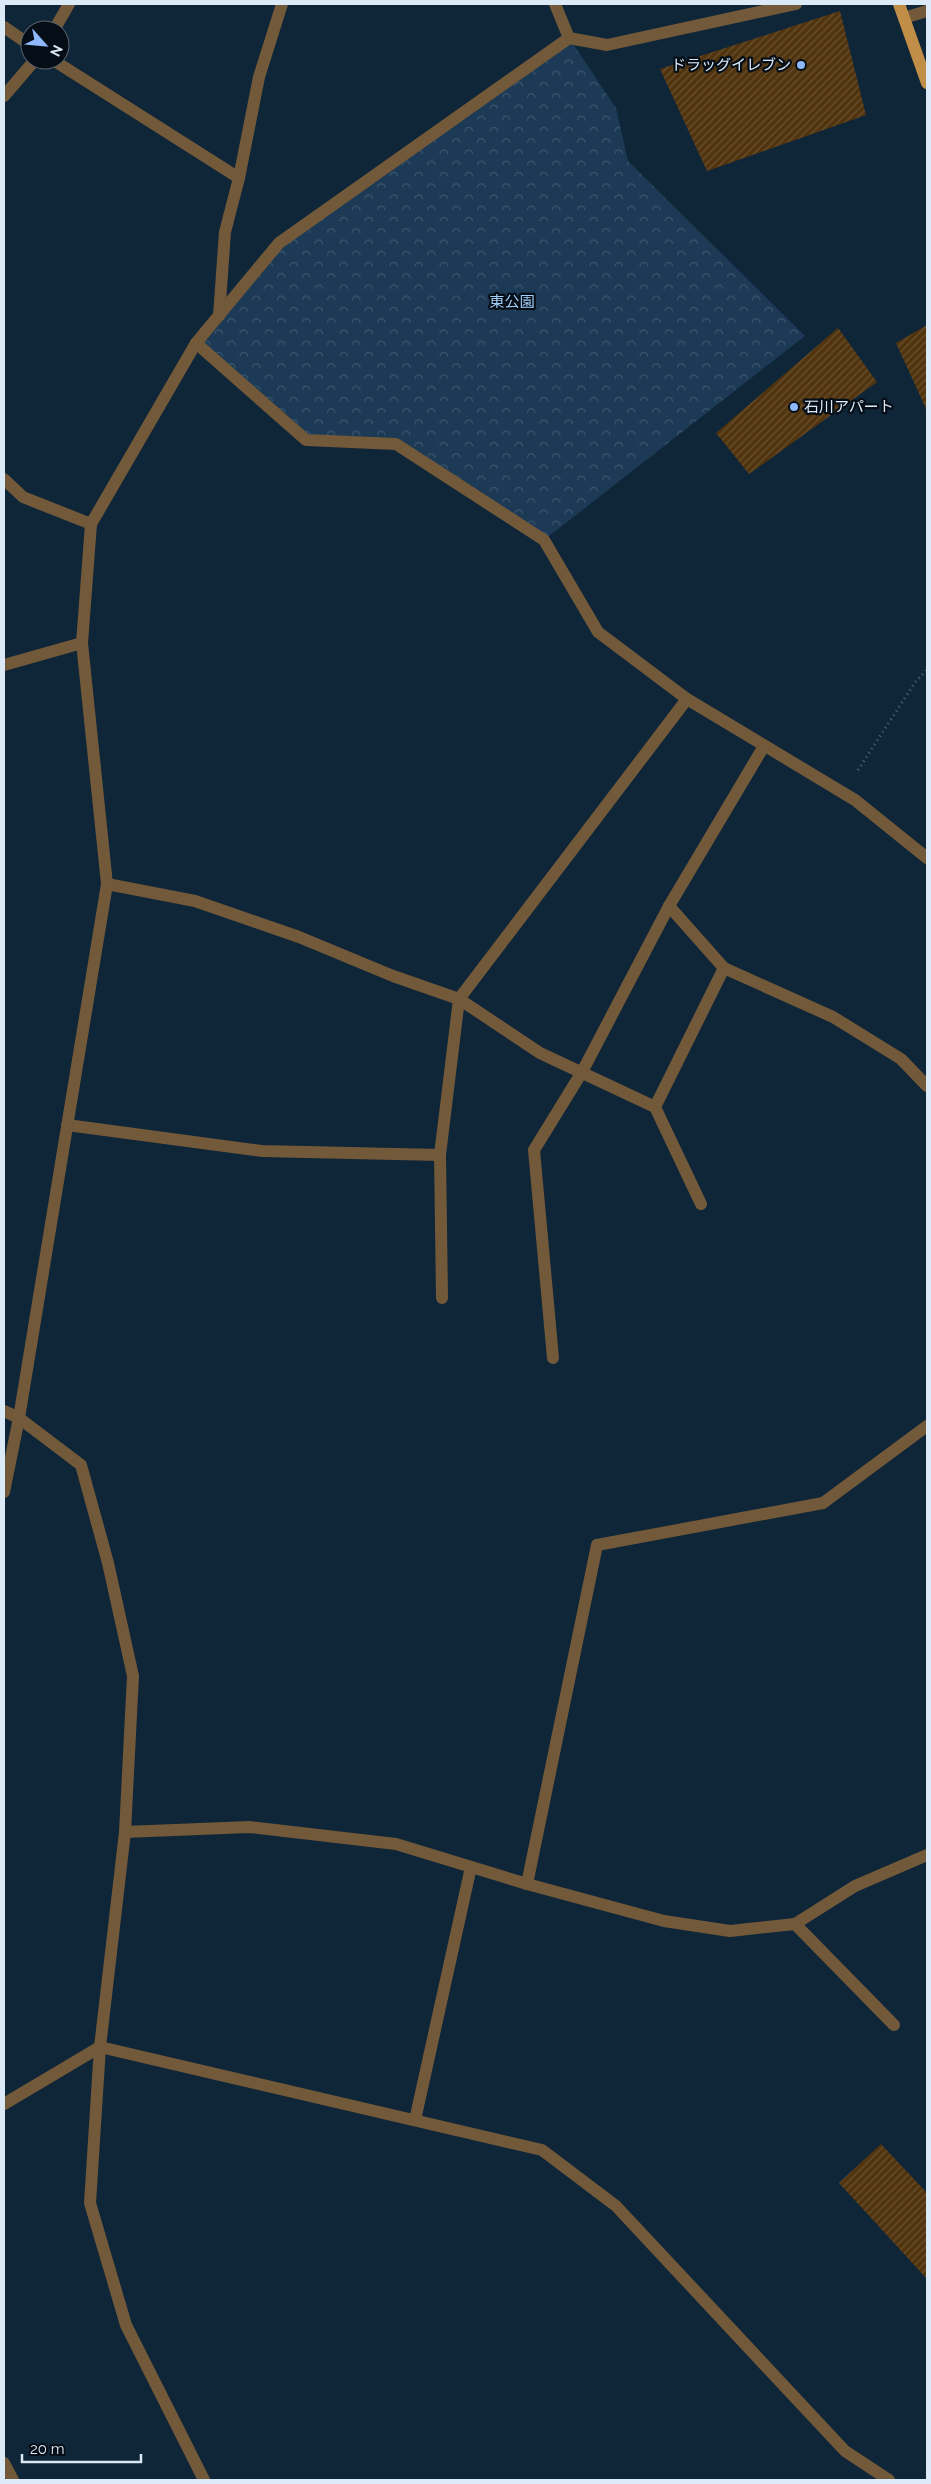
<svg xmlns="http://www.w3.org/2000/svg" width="931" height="2484" font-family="Raleway,'Noto Sans JP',sans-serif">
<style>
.park{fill:url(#park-crowns)}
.building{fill:url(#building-hatch)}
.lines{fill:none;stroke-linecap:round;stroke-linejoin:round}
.path{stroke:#536677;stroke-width:3;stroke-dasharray:1 4;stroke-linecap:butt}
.street{stroke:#725939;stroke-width:12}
.primary{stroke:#c18e48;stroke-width:12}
.poi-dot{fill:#8db9fc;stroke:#050d16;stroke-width:2}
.labels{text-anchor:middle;stroke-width:4.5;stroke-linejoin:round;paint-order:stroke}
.poi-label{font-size:15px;fill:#dce9f6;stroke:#050d16;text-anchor:end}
.park-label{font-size:15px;fill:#a1cff9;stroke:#050d16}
</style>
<defs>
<pattern id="park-crowns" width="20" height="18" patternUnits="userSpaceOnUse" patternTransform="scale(1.25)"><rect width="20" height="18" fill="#1c3a55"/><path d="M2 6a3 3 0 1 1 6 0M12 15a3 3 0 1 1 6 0" fill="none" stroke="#3c566e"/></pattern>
<pattern id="building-hatch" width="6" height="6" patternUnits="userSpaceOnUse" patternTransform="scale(1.25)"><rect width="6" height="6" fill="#51340d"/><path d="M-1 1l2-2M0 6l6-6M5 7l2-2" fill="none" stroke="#695131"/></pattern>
</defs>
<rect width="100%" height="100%" fill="#0f2538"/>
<path class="park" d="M 569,38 L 616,108 L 628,161 L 805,336 L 544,540 L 396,444 L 306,440 L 196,343 L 279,243 Z"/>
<g class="building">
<path d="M 840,11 L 866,115 L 707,171 L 660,69 Z"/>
<path d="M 927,325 L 927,411 L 896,343 Z"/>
<path d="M 838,328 L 877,382 L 749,474 L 716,433 Z"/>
<path d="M 881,2144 L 927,2193 L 927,2279 L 839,2183 Z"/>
</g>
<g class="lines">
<path class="path" d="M 858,770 L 916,681 L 927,670"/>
<g class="street">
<path d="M 904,18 L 927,11"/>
<path d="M 4,27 L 30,45"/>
<path d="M 54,30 L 69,4"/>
<path d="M 569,38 L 607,45 L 796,4"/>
<path d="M 53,60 L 239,178"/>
<path d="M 4,96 L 35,60"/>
<path d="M 219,316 L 225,232 L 239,178 L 259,77 L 282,4"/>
<path d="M 196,343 L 306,440 L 396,444 L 544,540 L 598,632 L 687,699 L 855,800 L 927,858"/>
<path d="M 4,479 L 23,497 L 91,524"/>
<path d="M 4,665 L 82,643"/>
<path d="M 107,884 L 195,901 L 299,937 L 393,976 L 459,999 L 540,1053 L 655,1107 L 701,1204"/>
<path d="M 669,906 L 724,968 L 833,1017 L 901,1059 L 927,1086"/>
<path d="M 655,1107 L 724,968"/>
<path d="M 67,1125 L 262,1151 L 440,1155"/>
<path d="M 442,1298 L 440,1155 L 459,999 L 687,699"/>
<path d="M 553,1358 L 534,1150 L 582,1072 L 669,906 L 764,746"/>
<path d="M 4,1411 L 19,1418 L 81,1465 L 108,1563 L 133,1676 L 125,1832 L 100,2047 L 90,2203 L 126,2325 L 204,2480"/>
<path d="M 4,1492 L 19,1418 L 107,884 L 82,643 L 91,524 L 196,343 L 279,243 L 569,38 L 555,4"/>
<path d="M 125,1832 L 249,1827 L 396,1844 L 527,1884 L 664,1921 L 730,1931 L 795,1924 L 855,1886 L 927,1855"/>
<path d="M 527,1884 L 597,1545 L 823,1503 L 927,1426"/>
<path d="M 795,1924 L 894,2025"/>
<path d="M 4,2104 L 100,2047 L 542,2150 L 616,2206 L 845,2451 L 889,2480"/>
<path d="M 415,2120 L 471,1867"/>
<path d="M 4,2463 L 13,2480"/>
</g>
<path class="primary" d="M 899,4 L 927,83"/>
</g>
<g class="poi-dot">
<circle cx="801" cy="65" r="5"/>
<circle cx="794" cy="407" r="5"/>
</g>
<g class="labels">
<g class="poi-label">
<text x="791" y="70">ドラッグイレブン</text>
<text x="804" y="412" text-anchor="start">石川アパート</text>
</g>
<g class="park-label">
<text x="512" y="307">東公園</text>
</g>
</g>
<rect width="931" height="2484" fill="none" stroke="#dce9f6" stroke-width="10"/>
<g transform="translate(45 45) rotate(117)"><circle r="24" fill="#050d16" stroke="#5b6570"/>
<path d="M0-4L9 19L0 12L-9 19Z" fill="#8db9fc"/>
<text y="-8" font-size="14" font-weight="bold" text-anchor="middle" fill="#dce9f6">N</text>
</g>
<path d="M22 2454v8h119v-8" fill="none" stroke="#dce9f6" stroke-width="2.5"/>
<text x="30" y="2454" font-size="15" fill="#dce9f6" stroke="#050d16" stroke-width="4" paint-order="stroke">20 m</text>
</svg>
